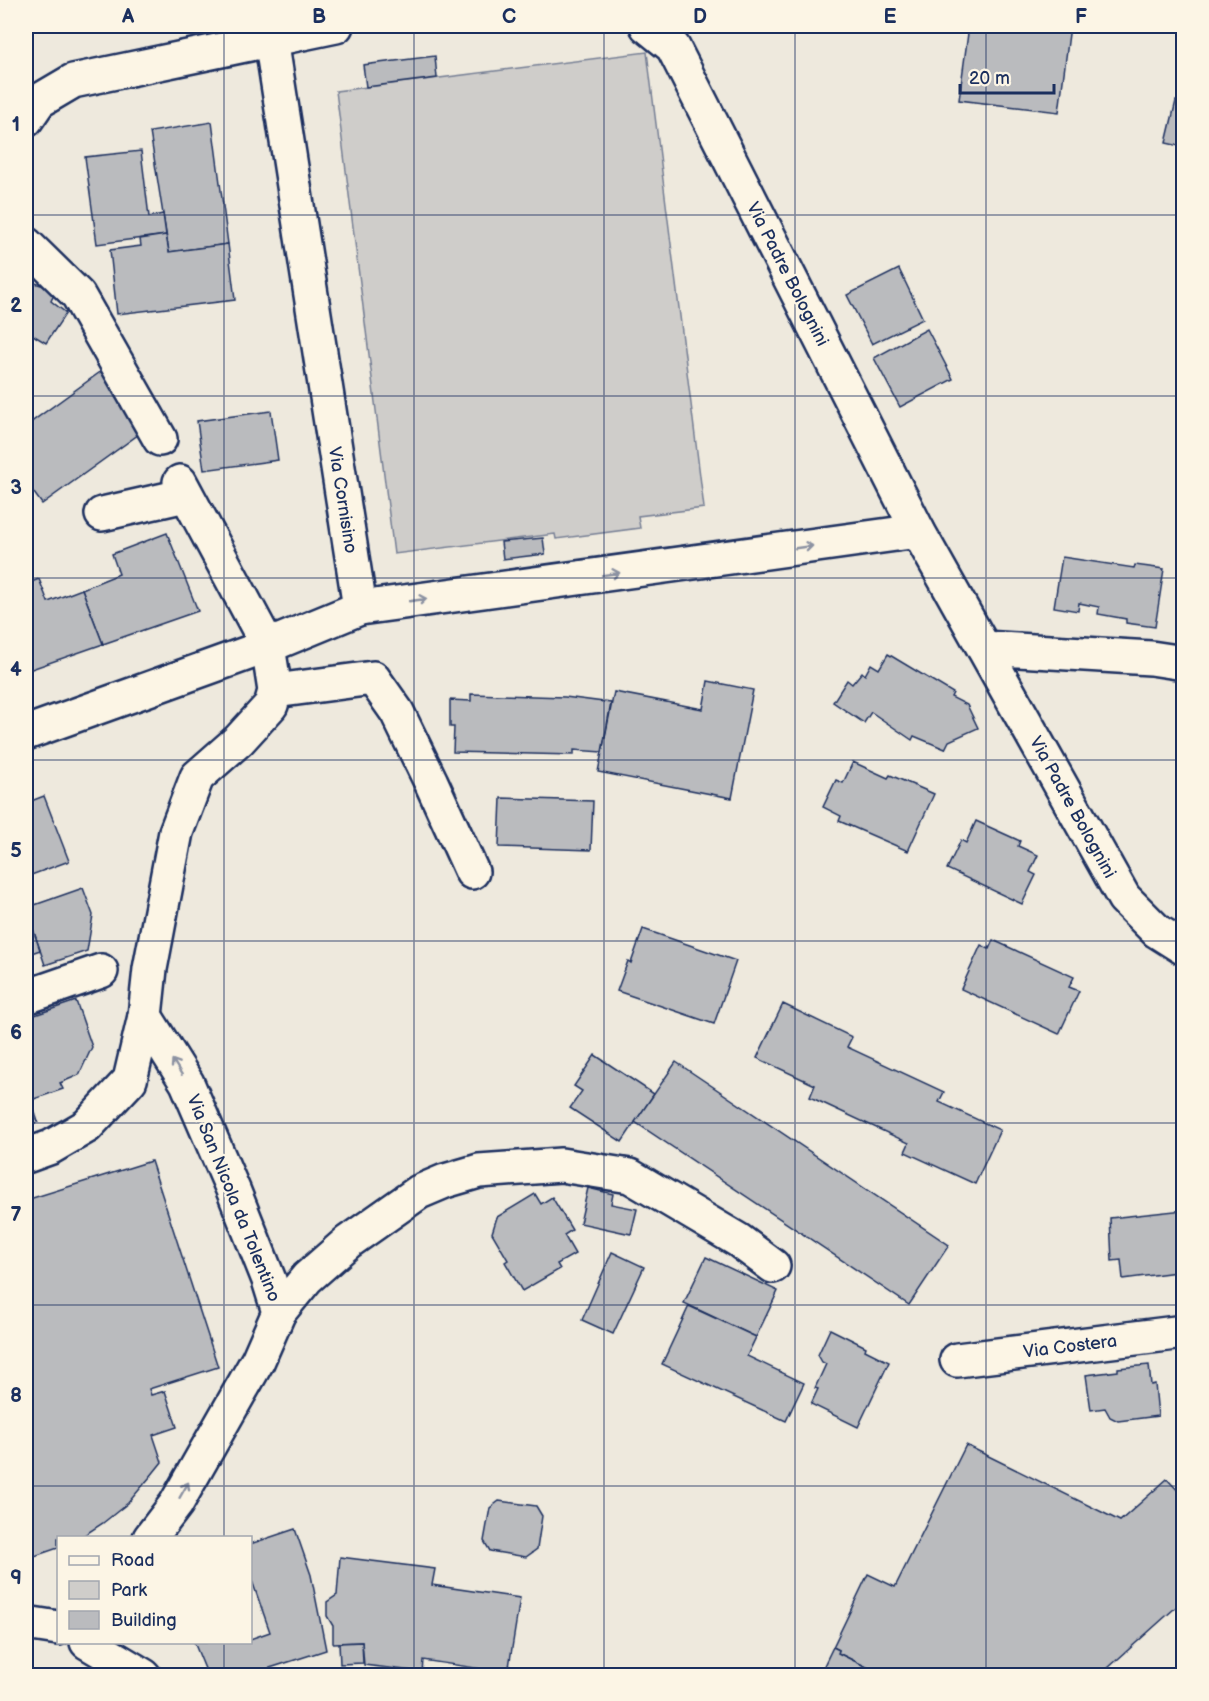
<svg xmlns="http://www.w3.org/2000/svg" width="1209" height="1701" font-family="'Balsamiq Sans',sans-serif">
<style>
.green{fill:#cfcdca;stroke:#757e94;stroke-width:1.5}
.building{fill:#babbbe;stroke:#1b2f5e;stroke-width:1.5}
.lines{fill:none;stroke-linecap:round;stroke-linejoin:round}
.minor-casing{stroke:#1b2f5e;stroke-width:38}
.minor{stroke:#fcf5e5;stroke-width:33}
.oneway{stroke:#8c92a2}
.grid{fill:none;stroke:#1b2f5e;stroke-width:1.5;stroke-opacity:0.55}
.labels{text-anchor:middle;stroke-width:4.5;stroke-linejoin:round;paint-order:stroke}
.street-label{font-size:18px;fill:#1b2f5e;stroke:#fcf5e5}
.neatline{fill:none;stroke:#1b2f5e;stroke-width:2}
.grid-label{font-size:20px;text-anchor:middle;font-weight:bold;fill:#1b2f5e}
</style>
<rect width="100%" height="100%" fill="#eee9dd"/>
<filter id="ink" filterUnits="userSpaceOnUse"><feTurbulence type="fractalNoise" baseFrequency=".0167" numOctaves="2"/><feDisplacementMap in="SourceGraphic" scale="12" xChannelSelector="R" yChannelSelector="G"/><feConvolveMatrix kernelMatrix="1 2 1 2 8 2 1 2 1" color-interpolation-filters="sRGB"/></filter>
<g filter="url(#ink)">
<path class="green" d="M 647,52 L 704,508 L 638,516 L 640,528 L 556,539 L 555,534 L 394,554 L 336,91 Z"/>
<g class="building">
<path d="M 969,26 L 1070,26 L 1059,112 L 959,100 Z"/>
<path d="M 435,56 L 437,78 L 366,87 L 363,65 Z"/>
<path d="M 1176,101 L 1184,103 L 1184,147 L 1166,143 Z"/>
<path d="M 212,122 L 228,244 L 169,252 L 150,132 Z"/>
<path d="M 141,151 L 149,217 L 163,214 L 166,235 L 97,244 L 85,157 Z"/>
<path d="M 166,235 L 169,252 L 228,244 L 235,300 L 117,314 L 110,250 L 141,246 L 140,239 Z"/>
<path d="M 899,269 L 923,319 L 872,344 L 847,295 Z"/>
<path d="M 26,280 L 56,290 L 51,301 L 66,313 L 46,343 L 33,335 L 26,345 Z"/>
<path d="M 927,329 L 953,379 L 900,407 L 874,358 Z"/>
<path d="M 103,370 L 146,429 L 42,504 L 26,482 L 26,426 Z"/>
<path d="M 271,411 L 278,460 L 204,470 L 197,421 Z"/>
<path d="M 167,533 L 198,611 L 103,644 L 82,589 L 119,574 L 112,554 Z"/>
<path d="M 543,538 L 545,554 L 503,559 L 501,542 Z"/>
<path d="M 1062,557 L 1134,568 L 1135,565 L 1164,569 L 1155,627 L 1126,623 L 1126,619 L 1098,614 L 1099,607 L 1079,603 L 1078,611 L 1054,607 Z"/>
<path d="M 39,579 L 48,602 L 82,589 L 103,644 L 26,671 L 26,584 Z"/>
<path d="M 888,654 L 953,693 L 951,697 L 967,705 L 978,728 L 949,741 L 945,749 L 914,736 L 912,740 L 871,712 L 864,723 L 833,702 L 847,680 L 852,684 L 862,672 L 865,675 L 871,664 L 879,669 Z"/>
<path d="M 708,681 L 753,690 L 732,798 L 598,772 L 614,692 L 703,709 Z"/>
<path d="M 471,694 L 565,697 L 611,703 L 602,752 L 574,750 L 574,755 L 453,752 L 454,727 L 450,727 L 450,700 L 471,701 Z"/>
<path d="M 853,762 L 888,778 L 890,775 L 934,794 L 908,851 L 839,821 L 841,816 L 823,807 L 836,780 L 843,783 Z"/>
<path d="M 44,796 L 69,861 L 26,877 L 26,803 Z"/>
<path d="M 501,798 L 593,801 L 591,850 L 499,847 Z"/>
<path d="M 976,821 L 1020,841 L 1018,846 L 1038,855 L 1030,872 L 1036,875 L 1022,904 L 947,869 L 961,840 L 966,843 Z"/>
<path d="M 83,888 L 93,915 L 87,951 L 45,965 L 26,908 Z"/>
<path d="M 26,909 L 40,950 L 26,955 Z"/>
<path d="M 643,929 L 736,961 L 714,1024 L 617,991 L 628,961 L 631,963 Z"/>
<path d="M 993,940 L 1074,977 L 1069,987 L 1079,991 L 1059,1034 L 961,989 L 981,945 L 989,949 Z"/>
<path d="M 76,1001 L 92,1047 L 79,1075 L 60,1083 L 63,1089 L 31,1100 L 38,1122 L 26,1126 L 26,1018 Z"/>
<path d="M 783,1004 L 852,1037 L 847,1047 L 944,1092 L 939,1102 L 1000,1130 L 975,1184 L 905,1152 L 909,1143 L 810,1097 L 815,1085 L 757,1058 Z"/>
<path d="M 595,1055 L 654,1094 L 622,1142 L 570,1108 L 582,1091 L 574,1086 Z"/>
<path d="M 676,1062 L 949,1245 L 909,1305 L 635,1122 Z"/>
<path d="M 151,1161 L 218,1367 L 149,1389 L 151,1395 L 165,1391 L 177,1427 L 153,1435 L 162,1462 L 150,1477 L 128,1503 L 103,1523 L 80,1538 L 58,1538 L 58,1548 L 26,1559 L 26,1200 Z"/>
<path d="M 588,1188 L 613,1194 L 611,1204 L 637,1209 L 631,1234 L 580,1223 Z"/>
<path d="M 535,1194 L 541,1204 L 552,1197 L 572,1230 L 564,1235 L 575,1254 L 557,1264 L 560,1269 L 522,1291 L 505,1262 L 508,1260 L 492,1233 L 497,1217 Z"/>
<path d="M 1184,1210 L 1184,1271 L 1123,1279 L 1121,1260 L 1112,1261 L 1110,1218 Z"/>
<path d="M 612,1252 L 644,1267 L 613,1334 L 582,1320 Z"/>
<path d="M 706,1257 L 778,1291 L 756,1337 L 684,1303 Z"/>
<path d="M 689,1306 L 756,1337 L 747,1356 L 804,1383 L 786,1421 L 662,1364 Z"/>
<path d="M 830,1329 L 866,1347 L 865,1350 L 889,1362 L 858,1427 L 811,1404 L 818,1389 L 815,1388 L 826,1364 L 822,1362 L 818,1355 Z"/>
<path d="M 1149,1365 L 1151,1385 L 1155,1384 L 1158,1416 L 1118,1421 L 1110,1417 L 1105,1408 L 1091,1410 L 1086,1375 L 1118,1371 L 1118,1368 Z"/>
<path d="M 966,1445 L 1120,1521 L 1167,1479 L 1184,1497 L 1184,1600 L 1099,1676 L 885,1676 L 838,1653 L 839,1650 L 833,1647 L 868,1574 L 895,1587 Z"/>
<path d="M 499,1501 L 536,1506 L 542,1516 L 537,1549 L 526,1557 L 490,1551 L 484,1541 L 490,1508 Z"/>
<path d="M 295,1529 L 311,1575 L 326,1650 L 245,1676 L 208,1676 L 194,1642 L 250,1642 L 250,1639 L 270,1632 L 250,1575 L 250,1544 Z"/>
<path d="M 340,1557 L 435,1569 L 432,1585 L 520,1598 L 508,1673 L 423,1660 L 422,1672 L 364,1665 L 362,1642 L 333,1643 L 333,1626 L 327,1616 L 327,1602 L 337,1595 Z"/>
<path d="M 362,1642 L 363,1663 L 340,1664 L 339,1643 Z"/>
<path d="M 833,1647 L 839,1650 L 838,1653 L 885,1676 L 819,1676 Z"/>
</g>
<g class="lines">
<g class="minor-casing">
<g id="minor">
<path d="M 647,26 L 673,47 L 918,531 L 1124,898 L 1157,931 L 1184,948"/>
<path d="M 26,120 L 39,101 L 73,81 L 336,26"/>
<path d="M 26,244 L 78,295 L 160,439"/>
<path d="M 102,514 L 186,495"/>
<path d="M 360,608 L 918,531"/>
<path d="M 984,648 L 1151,658 L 1184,663"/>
<path d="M 275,691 L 373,678 L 397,712 L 431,782 L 472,872"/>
<path d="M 26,733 L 268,646 L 360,608 L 271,39"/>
<path d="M 26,997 L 101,971"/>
<path d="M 145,1016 L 187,1083 L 234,1192 L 269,1280 L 279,1312 L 258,1360 L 176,1504 L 150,1538"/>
<path d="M 26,1156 L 51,1147 L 87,1126 L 130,1080 L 145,1016 L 150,969 L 176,832 L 197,777 L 239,740 L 271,705 L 275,691 L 268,646 L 180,482"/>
<path d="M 279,1312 L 307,1278 L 348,1242 L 419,1192 L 445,1181 L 479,1171 L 561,1165 L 630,1176 L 738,1240 L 773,1266"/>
<path d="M 957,1360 L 1184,1332"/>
<path d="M 26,1623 L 58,1628"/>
<path d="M 87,1642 L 144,1676"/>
</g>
</g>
<use href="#minor" class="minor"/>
</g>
<defs><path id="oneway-shaft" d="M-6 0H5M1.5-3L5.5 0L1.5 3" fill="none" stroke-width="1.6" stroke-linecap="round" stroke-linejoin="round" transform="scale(1.5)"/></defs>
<g class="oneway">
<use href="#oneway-shaft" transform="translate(804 547) rotate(-8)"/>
<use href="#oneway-shaft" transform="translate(611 574) rotate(-8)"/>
<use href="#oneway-shaft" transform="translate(418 600) rotate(-8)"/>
<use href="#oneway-shaft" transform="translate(177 1067) rotate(-122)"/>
<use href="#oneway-shaft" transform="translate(184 1490) rotate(-60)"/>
</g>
</g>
<path class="grid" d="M 224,26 L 224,1538M 414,26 L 414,1676M 604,26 L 604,1676M 795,26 L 795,1676M 986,26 L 986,1676M 26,215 L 1184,215M 26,396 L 1184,396M 26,578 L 1184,578M 26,760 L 1184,760M 26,941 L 1184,941M 26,1123 L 1184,1123M 26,1305 L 1184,1305M 26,1486 L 1184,1486M 224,1642 L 224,1676"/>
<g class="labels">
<g class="street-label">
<text transform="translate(788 274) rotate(63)" y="6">Via Padre Bolognini</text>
<text transform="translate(343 500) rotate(81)" y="6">Via Cornisino</text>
<text transform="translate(1073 807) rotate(61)" y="6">Via Padre Bolognini</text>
<text transform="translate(234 1198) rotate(68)" y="6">Via San Nicola da Tolentino</text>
<text transform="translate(1070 1346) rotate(-7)" y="6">Via Costera</text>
</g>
</g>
<rect width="1209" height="1701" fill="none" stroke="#fcf5e5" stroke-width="66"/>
<rect x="57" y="1536" width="195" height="108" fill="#fcf5e5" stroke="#a2a6af" stroke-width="1.5"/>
<rect x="69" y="1556" width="30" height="9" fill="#fcf5e5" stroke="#a2a6af" stroke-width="1.5"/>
<text x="111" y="1566" font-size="18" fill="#1b2f5e">Road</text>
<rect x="69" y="1581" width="30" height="18" fill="#cfcdca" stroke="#a2a6af" stroke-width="1.5"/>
<text x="111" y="1596" font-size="18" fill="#1b2f5e">Park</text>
<rect x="69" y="1611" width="30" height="18" fill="#babbbe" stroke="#a2a6af" stroke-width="1.5"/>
<text x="111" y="1626" font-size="18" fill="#1b2f5e">Building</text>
<path d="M960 84v9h94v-9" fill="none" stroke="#1b2f5e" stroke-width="3"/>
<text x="969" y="84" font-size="18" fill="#1b2f5e" stroke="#fcf5e5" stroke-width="4.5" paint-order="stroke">20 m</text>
<rect x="33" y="33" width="1143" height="1635" class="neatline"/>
<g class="grid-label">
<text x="128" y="23">A</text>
<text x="319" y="23">B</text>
<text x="509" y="23">C</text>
<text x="700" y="23">D</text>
<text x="890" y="23">E</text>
<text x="1081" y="23">F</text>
<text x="16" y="131">1</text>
<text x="16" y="312">2</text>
<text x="16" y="494">3</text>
<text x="16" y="676">4</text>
<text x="16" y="857">5</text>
<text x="16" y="1039">6</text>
<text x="16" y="1221">7</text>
<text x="16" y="1402">8</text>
<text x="16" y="1584">9</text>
</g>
</svg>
